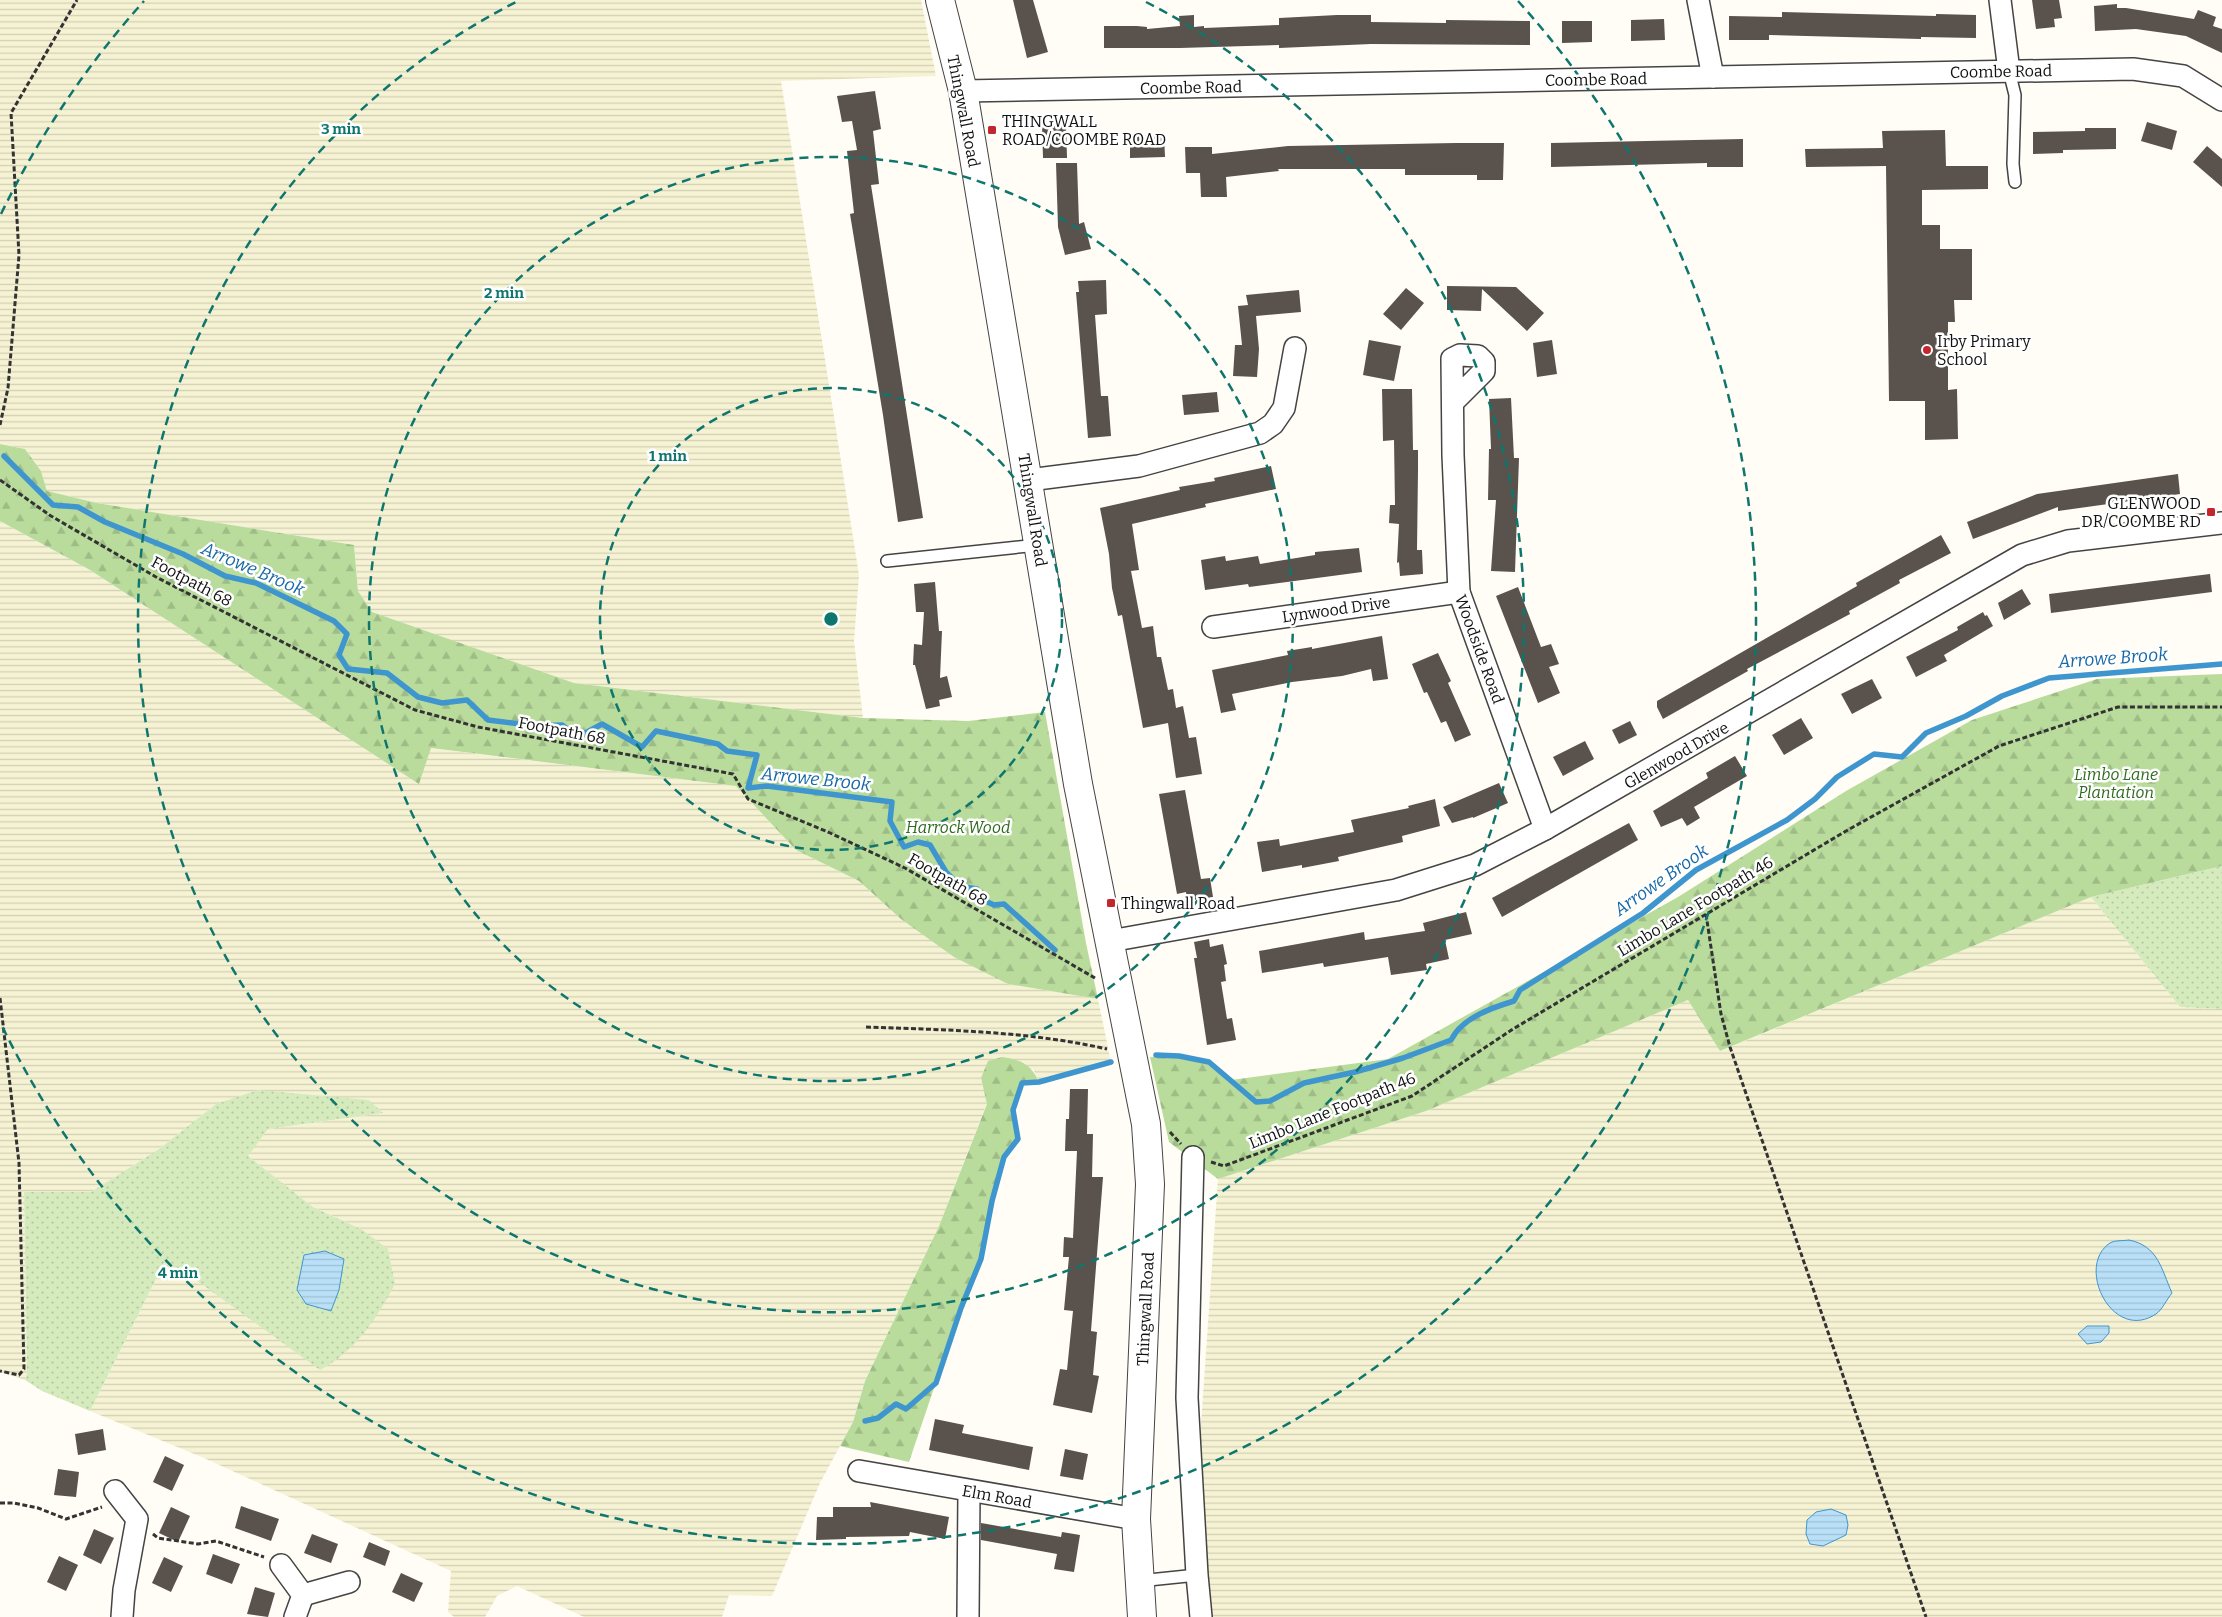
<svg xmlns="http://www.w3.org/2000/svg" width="2222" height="1617" font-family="Bitter,serif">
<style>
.farmland{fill:url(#farmland-rules)}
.grass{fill:url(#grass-dots)}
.forest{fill:url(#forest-firs)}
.water{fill:url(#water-rules);stroke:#3f96cf}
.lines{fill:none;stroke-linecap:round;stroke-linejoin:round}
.stream{stroke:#3f96cf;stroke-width:5.5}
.building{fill:#5a524d}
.service-casing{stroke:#444;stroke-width:14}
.minor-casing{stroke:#444;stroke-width:24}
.tertiary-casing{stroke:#444;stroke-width:30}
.path{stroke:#333;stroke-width:3;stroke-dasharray:5 2.5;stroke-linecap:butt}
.service{stroke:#fff;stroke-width:11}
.minor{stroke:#fff;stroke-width:21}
.tertiary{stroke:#fff;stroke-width:28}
.ring{fill:none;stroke:#0f766e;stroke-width:2.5;stroke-dasharray:9 6}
.poi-dot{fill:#c4262e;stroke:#fff;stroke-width:2}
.labels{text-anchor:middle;stroke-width:5;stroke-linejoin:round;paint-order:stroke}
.street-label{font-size:16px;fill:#111;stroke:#fff}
.poi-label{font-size:16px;fill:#111;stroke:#fff;text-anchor:start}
.park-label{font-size:16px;font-style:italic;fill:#2f6b1f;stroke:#fff}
.water-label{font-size:18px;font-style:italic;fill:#1768a6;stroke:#fff}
.centre{fill:#0f766e;stroke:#fff;stroke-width:2.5}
.ring-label{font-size:15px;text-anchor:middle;font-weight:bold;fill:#0f766e;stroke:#fff;stroke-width:5;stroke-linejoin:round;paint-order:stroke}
</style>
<defs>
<pattern id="farmland-rules" width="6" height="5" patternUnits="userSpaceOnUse" patternTransform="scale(1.25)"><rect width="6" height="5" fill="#f6f3d4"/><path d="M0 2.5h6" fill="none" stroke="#d2cfb5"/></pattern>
<pattern id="grass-dots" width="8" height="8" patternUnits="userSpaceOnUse" patternTransform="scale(1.25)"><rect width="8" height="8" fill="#d5ebbd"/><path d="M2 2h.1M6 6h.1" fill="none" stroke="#b6c8a1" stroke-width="1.8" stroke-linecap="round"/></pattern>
<pattern id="forest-firs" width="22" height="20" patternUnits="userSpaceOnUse" patternTransform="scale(1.25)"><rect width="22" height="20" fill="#b9dc9c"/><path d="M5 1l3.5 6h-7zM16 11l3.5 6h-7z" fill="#9ebc85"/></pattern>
<pattern id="water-rules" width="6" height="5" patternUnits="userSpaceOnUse" patternTransform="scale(1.25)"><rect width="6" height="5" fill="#b9e0f7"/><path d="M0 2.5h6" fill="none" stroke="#9ebfd3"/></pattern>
</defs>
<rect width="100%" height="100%" fill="#fffdf5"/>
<g class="farmland">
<path d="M 0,0 L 921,0 L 936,76 L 781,81 L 859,575 L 854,641 L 863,718 L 574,683 L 371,612 L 358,591 L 354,545 L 97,503 L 47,491 L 41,471 L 25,449 L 0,444 Z"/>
<path d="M 0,521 L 90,570 L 418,783 L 430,748 L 736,786 L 796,850 L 859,881 L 901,919 L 1008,984 L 1098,999 L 1111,1062 L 1039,1082 L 1033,1069 L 981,1078 L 987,1103 L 939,1226 L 865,1381 L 853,1422 L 820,1483 L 772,1596 L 729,1595 L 722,1617 L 584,1617 L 517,1586 L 497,1596 L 485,1617 L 454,1617 L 448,1612 L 451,1571 L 204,1458 L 90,1411 L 164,1263 L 196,1280 L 361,1229 L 313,1207 L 247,1156 L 268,1129 L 383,1113 L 369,1100 L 216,1104 L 159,1149 L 91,1192 L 24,1192 L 27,1373 L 25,1380 L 0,1372 Z"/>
<path d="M 2091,897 L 2180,1007 L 2222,1009 L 2222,1617 L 1212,1617 L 1198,1468 L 1218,1179 L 1426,1111 L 1688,1000 L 1721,1051 Z"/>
</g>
<g class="grass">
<path d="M 2222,866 L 2222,1009 L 2180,1007 L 2091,897 Z"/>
<path d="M 258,1090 L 369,1100 L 383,1113 L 268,1129 L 248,1156 L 313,1207 L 361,1229 L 388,1249 L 395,1284 C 377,1318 356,1351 320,1370 L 196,1280 L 164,1263 L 90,1411 L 42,1391 L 25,1380 L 27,1373 L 24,1192 L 91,1192 L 159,1149 L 216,1104 Z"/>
</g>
<g class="forest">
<path d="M 0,444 L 25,449 L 41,471 L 47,491 L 97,503 L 354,545 L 358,591 L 372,612 L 574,683 L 863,718 L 968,721 L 1045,712 L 1086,943 L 1098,999 L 1008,984 L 954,957 L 901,919 L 859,881 L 796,850 L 736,786 L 431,748 L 419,784 L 90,570 L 0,521 Z"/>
<path d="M 2222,674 L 2222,866 L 2091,897 L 1720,1051 L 1688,1000 L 1426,1111 L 1218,1179 L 1169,1142 L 1150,1057 L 1179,1056 L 1209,1062 L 1231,1080 L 1388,1059 L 1678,897 L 1846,791 L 1972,720 L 2097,679 Z"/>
<path d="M 1002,1057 C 1021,1060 1031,1064 1039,1082 L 1022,1083 L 1013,1110 L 1018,1139 L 1004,1157 L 992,1201 L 981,1259 L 961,1308 L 909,1462 L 840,1446 L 853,1422 L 865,1381 L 939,1226 L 987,1104 L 981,1078 L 988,1061 Z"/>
</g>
<g class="water">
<path d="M 2129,1240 C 2158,1246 2161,1268 2172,1293 C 2167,1299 2162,1310 2156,1314 C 2112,1343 2075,1266 2110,1243 C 2115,1240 2123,1241 2129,1240 Z"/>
<path d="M 325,1251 L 344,1259 L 339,1290 L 331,1311 L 306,1304 L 297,1290 L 304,1255 Z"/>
<path d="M 2087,1326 L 2109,1326 L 2109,1333 L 2101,1342 L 2087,1344 L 2078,1334 Z"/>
<path d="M 1831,1509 L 1846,1515 L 1848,1525 L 1846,1535 L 1823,1546 L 1810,1544 L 1806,1534 L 1807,1520 L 1816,1512 Z"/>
</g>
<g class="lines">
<g class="stream">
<path d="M 4,456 L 53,505 L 78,507 L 105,522 L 183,554 L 225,576 L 256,583 L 334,621 L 347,634 L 339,655 L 348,669 L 387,673 L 418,697 L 442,703 L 467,700 L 488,720 L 536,726 L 562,725 L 578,737 L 602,724 L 642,747 L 656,731 L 718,744 L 727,751 L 757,755 L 748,788 L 767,786 L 892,802 L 890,821 L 904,847 L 918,842 L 930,845 L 946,872 L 960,886 L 977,889 L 981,899 L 994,905 L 1004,904 L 1055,950"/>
<path d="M 1156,1055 L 1179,1056 L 1209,1062 L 1256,1102 L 1270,1101 L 1304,1083 L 1355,1072 L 1403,1058 L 1451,1040 C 1462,1018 1491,1008 1514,1001 L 1520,990 L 1643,913 L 1696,870 L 1787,820 L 1815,799 L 1837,777 L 1874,754 L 1902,757 L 1926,733 L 1966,716 L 2002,696 L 2049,678 L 2222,664"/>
<path d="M 865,1421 L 878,1418 L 896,1404 L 906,1409 L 936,1383 L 961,1308 L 981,1259 L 992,1201 L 1004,1157 L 1018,1139 L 1013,1110 L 1022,1083 L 1039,1082 L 1111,1062"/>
</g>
</g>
<g class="building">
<path d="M 1013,0 L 1033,0 L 1048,52 L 1027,58 Z"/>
<path d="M 2032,0 L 2059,0 L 2062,18 L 2054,19 L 2055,27 L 2036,29 Z"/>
<path d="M 2117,4 L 2117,8 L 2126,8 L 2194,19 L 2198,10 L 2216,17 L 2213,26 L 2222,29 L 2222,53 L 2186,36 L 2136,29 L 2095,31 L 2094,6 Z"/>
<path d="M 1782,12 L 1936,16 L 1936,14 L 1976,15 L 1976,38 L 1921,37 L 1921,39 L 1769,35 L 1769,40 L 1729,40 L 1729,16 L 1782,17 Z"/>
<path d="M 1194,15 L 1194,27 L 1204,26 L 1204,28 L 1279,25 L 1279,18 L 1337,15 L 1371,15 L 1371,22 L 1446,23 L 1446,20 L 1530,21 L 1530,45 L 1371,44 L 1279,48 L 1279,45 L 1180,48 L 1104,48 L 1104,26 L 1137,26 L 1147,27 L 1147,29 L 1180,26 L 1179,16 Z"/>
<path d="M 1664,19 L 1665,40 L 1631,41 L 1631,20 Z"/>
<path d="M 1562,21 L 1592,21 L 1592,42 L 1562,43 Z"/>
<path d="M 875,91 L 881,129 L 873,131 L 879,184 L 871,185 L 923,518 L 898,522 L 883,415 L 850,214 L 854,213 L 847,151 L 857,150 L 852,121 L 842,122 L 837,96 Z"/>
<path d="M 2147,122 L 2177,131 L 2172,150 L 2141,141 Z"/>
<path d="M 1042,126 L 1066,126 L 1067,158 L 1043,158 Z"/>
<path d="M 2085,128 L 2116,128 L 2116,149 L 2063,150 L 2063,153 L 2033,154 L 2033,132 L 2085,131 Z"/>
<path d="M 1945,130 L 1946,166 L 1988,166 L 1988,189 L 1922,190 L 1922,225 L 1940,225 L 1940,249 L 1972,249 L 1972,300 L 1954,300 L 1955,322 L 1948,322 L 1948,390 L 1957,389 L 1958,439 L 1925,440 L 1925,401 L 1889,401 L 1886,166 L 1806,167 L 1805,149 L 1883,148 L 1882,131 Z"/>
<path d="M 1164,135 L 1165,157 L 1130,158 L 1130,136 Z"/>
<path d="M 1743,139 L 1743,167 L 1707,167 L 1707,163 L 1551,167 L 1551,143 Z"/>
<path d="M 1456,143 L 1504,143 L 1503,180 L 1477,180 L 1477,175 L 1405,175 L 1405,169 L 1278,169 L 1279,171 L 1226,177 L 1227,197 L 1201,197 L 1200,173 L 1186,173 L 1185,147 L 1212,147 L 1212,154 L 1288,146 Z"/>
<path d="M 2207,146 L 2222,159 L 2222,187 L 2193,162 Z"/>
<path d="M 1056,163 L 1077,163 L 1079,224 L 1084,222 L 1091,249 L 1065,255 L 1058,227 Z"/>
<path d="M 1106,280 L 1107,314 L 1095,315 L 1101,396 L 1108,396 L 1111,436 L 1088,438 L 1076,292 L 1079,292 L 1078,281 Z"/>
<path d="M 1447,286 L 1516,287 L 1544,313 L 1527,331 L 1482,289 L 1481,311 L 1447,310 Z"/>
<path d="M 1406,288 L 1424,303 L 1401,330 L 1383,314 Z"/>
<path d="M 1299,290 L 1301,312 L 1256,316 L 1259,349 L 1257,377 L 1233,376 L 1235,345 L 1242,345 L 1238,306 L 1248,305 L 1246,295 Z"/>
<path d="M 1369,340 L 1401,346 L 1394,381 L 1363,375 Z"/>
<path d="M 1552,340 L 1557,374 L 1537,377 L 1533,343 Z"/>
<path d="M 1382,389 L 1412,389 L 1413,450 L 1418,450 L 1418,470 L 1417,550 L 1422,550 L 1423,574 L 1400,576 L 1399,562 L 1397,563 L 1399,524 L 1389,523 L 1390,505 L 1395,505 L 1394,440 L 1383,441 Z"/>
<path d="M 1217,392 L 1219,412 L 1184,415 L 1182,395 Z"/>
<path d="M 1511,398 L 1514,458 L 1519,458 L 1515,572 L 1491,571 L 1496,500 L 1488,500 L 1489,449 L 1491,449 L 1489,399 Z"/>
<path d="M 1271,466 L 1276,489 L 1205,504 L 1206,507 L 1132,524 L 1139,570 L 1131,571 L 1142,628 L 1153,626 L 1157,657 L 1161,657 L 1168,690 L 1173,689 L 1176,708 L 1183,706 L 1189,738 L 1196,737 L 1202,774 L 1176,778 L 1168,723 L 1143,728 L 1122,615 L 1118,616 L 1112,588 L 1109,554 L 1100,508 L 1180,490 L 1179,487 L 1215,481 L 1214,478 Z"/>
<path d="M 2178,474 L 2180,494 L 2058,511 L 2058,507 L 1973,539 L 1967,522 L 2037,494 Z"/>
<path d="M 1941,535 L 1951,553 L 1899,580 L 1900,583 L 1849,611 L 1850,614 L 1747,669 L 1748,671 L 1663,719 L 1657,707 L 1657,701 L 1857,586 L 1856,583 Z"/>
<path d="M 1359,548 L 1362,572 L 1249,587 L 1248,584 L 1205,590 L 1201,560 L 1225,556 L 1226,561 L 1258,556 L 1260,564 L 1315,555 L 1315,552 Z"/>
<path d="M 2210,574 L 2212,592 L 2051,613 L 2049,594 Z"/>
<path d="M 935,582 L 939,631 L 942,631 L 940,678 L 947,676 L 952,697 L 939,700 L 940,706 L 926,709 L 915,665 L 913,665 L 914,644 L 922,645 L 924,612 L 916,612 L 914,584 Z"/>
<path d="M 1518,587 L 1541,647 L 1551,644 L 1559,664 L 1549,667 L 1560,693 L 1538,703 L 1496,596 Z"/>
<path d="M 2022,589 L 2031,604 L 2004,620 L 1998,603 Z"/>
<path d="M 1983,612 L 1985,616 L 1987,615 L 1993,626 L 1944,655 L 1947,661 L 1916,677 L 1906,657 L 1958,630 L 1957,627 Z"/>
<path d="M 1382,636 L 1388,679 L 1373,681 L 1371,669 L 1342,676 L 1292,682 L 1232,694 L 1236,710 L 1221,713 L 1212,670 L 1288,655 L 1287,651 L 1312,647 L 1312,649 Z"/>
<path d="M 1438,653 L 1451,681 L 1448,683 L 1471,735 L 1455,742 L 1446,721 L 1441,723 L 1427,692 L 1424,693 L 1412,664 Z"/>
<path d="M 1872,679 L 1882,698 L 1852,714 L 1841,694 Z"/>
<path d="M 1801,718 L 1813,738 L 1784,755 L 1772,735 Z"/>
<path d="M 1630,721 L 1637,735 L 1619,744 L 1612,730 Z"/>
<path d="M 1585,741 L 1594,759 L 1563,776 L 1553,757 Z"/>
<path d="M 1735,756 L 1747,776 L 1694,807 L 1700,818 L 1687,826 L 1682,818 L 1661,827 L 1653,811 L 1708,778 L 1706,773 Z"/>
<path d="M 1499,783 L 1508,803 L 1473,818 L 1473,817 L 1452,823 L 1443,807 Z"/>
<path d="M 1185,790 L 1201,879 L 1210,878 L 1213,897 L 1187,901 L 1186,892 L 1177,894 L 1159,794 Z"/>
<path d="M 1435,799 L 1440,826 L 1402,836 L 1403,842 L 1338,857 L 1339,861 L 1302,868 L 1302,865 L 1262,872 L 1257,842 L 1279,839 L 1280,846 L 1354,832 L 1351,820 L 1409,808 L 1408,806 Z"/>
<path d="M 1629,823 L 1638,840 L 1502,917 L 1492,898 Z"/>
<path d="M 1466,912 L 1472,934 L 1445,940 L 1449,959 L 1426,964 L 1427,970 L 1391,975 L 1388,957 L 1324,967 L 1323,963 L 1262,973 L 1259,951 L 1364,932 L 1365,940 L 1425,931 L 1423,923 Z"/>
<path d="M 1209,939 L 1210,947 L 1223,944 L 1227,964 L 1224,965 L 1226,981 L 1221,982 L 1227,1019 L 1232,1018 L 1236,1040 L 1207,1045 L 1194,958 L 1197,958 L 1194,942 Z"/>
<path d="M 1070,1089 L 1088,1089 L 1087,1134 L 1093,1134 L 1092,1177 L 1103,1177 L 1091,1331 L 1097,1332 L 1093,1375 L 1099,1376 L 1092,1413 L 1053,1405 L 1060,1369 L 1067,1370 L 1073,1311 L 1064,1310 L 1069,1257 L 1063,1257 L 1064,1237 L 1073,1238 L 1077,1151 L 1065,1151 L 1066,1119 L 1069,1119 Z"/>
<path d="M 935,1419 L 964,1425 L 962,1433 L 1033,1447 L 1029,1470 L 929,1450 Z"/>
<path d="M 103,1429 L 106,1450 L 78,1455 L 75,1434 Z"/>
<path d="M 1065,1449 L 1088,1454 L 1083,1480 L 1060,1476 Z"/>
<path d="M 165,1456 L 184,1465 L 172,1491 L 153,1482 Z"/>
<path d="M 58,1469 L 79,1472 L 76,1497 L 54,1495 Z"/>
<path d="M 870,1502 L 949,1517 L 945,1539 L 910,1532 L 909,1536 L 846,1537 L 846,1539 L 816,1540 L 817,1517 L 833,1517 L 833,1507 L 871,1507 Z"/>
<path d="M 241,1506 L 279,1519 L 271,1541 L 235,1528 Z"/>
<path d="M 171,1507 L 190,1516 L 178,1542 L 159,1533 Z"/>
<path d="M 981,1523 L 1061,1537 L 1062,1532 L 1080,1535 L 1074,1572 L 1054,1569 L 1057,1554 L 981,1540 Z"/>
<path d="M 94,1529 L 114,1538 L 101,1564 L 83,1555 Z"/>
<path d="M 312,1534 L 338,1544 L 331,1563 L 304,1553 Z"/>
<path d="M 369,1542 L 390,1551 L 385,1566 L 363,1557 Z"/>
<path d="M 213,1554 L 240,1564 L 232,1584 L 206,1574 Z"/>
<path d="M 59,1556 L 78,1565 L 66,1591 L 47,1582 Z"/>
<path d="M 164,1557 L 183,1566 L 171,1592 L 152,1583 Z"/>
<path d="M 401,1573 L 423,1583 L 414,1602 L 392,1592 Z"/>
<path d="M 255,1587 L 275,1593 L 268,1617 L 247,1614 Z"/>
</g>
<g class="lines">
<g class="service-casing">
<g id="service">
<path d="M 2009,71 L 2015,95 L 2013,164 L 2015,182"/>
<path d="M 887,561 L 1038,545"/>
<path d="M 1139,1581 L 1197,1575"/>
</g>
</g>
<g class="minor-casing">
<g id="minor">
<path d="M 1698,0 L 1713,77"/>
<path d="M 2000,0 L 2009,71"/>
<path d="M 963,91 L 2133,69 L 2183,76 L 2222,100"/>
<path d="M 1453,402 L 1484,371 L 1484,362 L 1478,356 L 1460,355 L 1452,359 L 1453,455 L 1459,592 L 1545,829"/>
<path d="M 1029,480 L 1139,466 L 1260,433 L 1273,424 L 1284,408 L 1295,348"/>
<path d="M 1213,627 L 1459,592"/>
<path d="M 1110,941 L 1396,890 L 1475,865 L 1545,829 L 2022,555 L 2068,541 L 2222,523"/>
<path d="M 1193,1157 L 1187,1398 L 1197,1575 L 1201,1617"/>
<path d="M 859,1471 L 1136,1519"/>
<path d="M 115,1491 L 137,1519 L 124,1590 L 122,1617"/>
<path d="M 281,1565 L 303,1595 L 295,1617"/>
<path d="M 303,1595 L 349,1582"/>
<path d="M 968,1617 L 969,1491"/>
</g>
</g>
<g class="tertiary-casing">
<path id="tertiary" d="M 940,0 L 963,91 L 1078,784 L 1146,1124 L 1150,1184 L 1136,1519 L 1142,1617"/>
</g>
<g class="path">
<path d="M 0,425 L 8,388 L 19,255 L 11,113 L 77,0"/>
<path d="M 0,480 L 51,516 L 156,577 L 415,710 L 478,727 L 733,774 L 748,799 L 828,832 L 905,868 L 1095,978"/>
<path d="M 1706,914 L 1721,1014 L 1730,1047 L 1926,1617"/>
<path d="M 0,998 L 19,1163 L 24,1369 L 19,1375 L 0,1371"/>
<path d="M 866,1027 C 947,1030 1027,1031 1107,1049"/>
<path d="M 1170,1132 L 1181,1144"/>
<path d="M 1211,1162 L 1224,1166 L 1412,1096 L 1513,1029 L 1846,831 L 1999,746 L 2118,707 L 2222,707"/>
<path d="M 0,1503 L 14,1503 L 38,1508 L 66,1519 L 102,1507"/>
<path d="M 153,1534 L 158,1538 L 198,1544 L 216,1541 L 264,1557"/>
</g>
<use href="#service" class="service"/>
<use href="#minor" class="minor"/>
<use href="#tertiary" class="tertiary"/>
</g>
<g class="ring">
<circle cx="831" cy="619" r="231"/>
<circle cx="831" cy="619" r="462"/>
<path d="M1146 2A693 693 0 1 1 516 2"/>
<path d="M1 214A924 924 0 0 1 144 1M1518 1A924 924 0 1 1 1 1024"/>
</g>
<g class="poi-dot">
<rect x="987" y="125" width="10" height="10" rx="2.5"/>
<circle cx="1927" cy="350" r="5"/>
<rect x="2206" y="507" width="10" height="10" rx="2.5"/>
<rect x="1106" y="898" width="10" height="10" rx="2.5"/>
</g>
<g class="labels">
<g class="street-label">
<text transform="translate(2001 71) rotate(-1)" y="6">Coombe Road</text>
<text transform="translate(1596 79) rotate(-1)" y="6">Coombe Road</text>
<text transform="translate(1191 87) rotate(-1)" y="6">Coombe Road</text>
<text transform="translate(964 111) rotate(79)" y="6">Thingwall Road</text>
<text transform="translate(1033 510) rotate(81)" y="6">Thingwall Road</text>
<text transform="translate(192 581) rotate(28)" y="6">Footpath 68</text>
<text transform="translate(1336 609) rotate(-8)" y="6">Lynwood Drive</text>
<text transform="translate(1480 649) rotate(70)" y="6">Woodside Road</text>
<text transform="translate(562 730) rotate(11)" y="6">Footpath 68</text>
<text transform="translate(1676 755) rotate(-30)" y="6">Glenwood Drive</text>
<text transform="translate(948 879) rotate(30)" y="6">Footpath 68</text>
<text transform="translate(1695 906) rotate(-31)" y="6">Limbo Lane Footpath 46</text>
<text transform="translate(1332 1110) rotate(-22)" y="6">Limbo Lane Footpath 46</text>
<text transform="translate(1145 1309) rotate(-87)" y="6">Thingwall Road</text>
<text transform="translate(997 1496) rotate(10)" y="6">Elm Road</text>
</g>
<g class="poi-label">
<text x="1002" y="127">THINGWALL<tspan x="1002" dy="18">ROAD/COOMBE ROAD</tspan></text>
<text x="1937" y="347">Irby Primary<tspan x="1937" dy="18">School</tspan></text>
<text x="2201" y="509" text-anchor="end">GLENWOOD<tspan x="2201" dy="18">DR/COOMBE RD</tspan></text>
<text x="1121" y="909">Thingwall Road</text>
</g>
<g class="park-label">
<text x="2116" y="780">Limbo Lane<tspan x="2116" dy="18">Plantation</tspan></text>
<text x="958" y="833">Harrock Wood</text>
</g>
<g class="water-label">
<text transform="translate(253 569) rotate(23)" y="6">Arrowe Brook</text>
<text transform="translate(2113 658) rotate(-4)" y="6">Arrowe Brook</text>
<text transform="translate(816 779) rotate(6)" y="6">Arrowe Brook</text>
<text transform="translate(1661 880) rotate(-35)" y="6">Arrowe Brook</text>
</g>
</g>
<circle cx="831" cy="619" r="8" class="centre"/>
<g class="ring-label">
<text x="341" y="134">3 min</text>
<text x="504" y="298">2 min</text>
<text x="668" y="461">1 min</text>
<text x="178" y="1278">4 min</text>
</g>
</svg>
